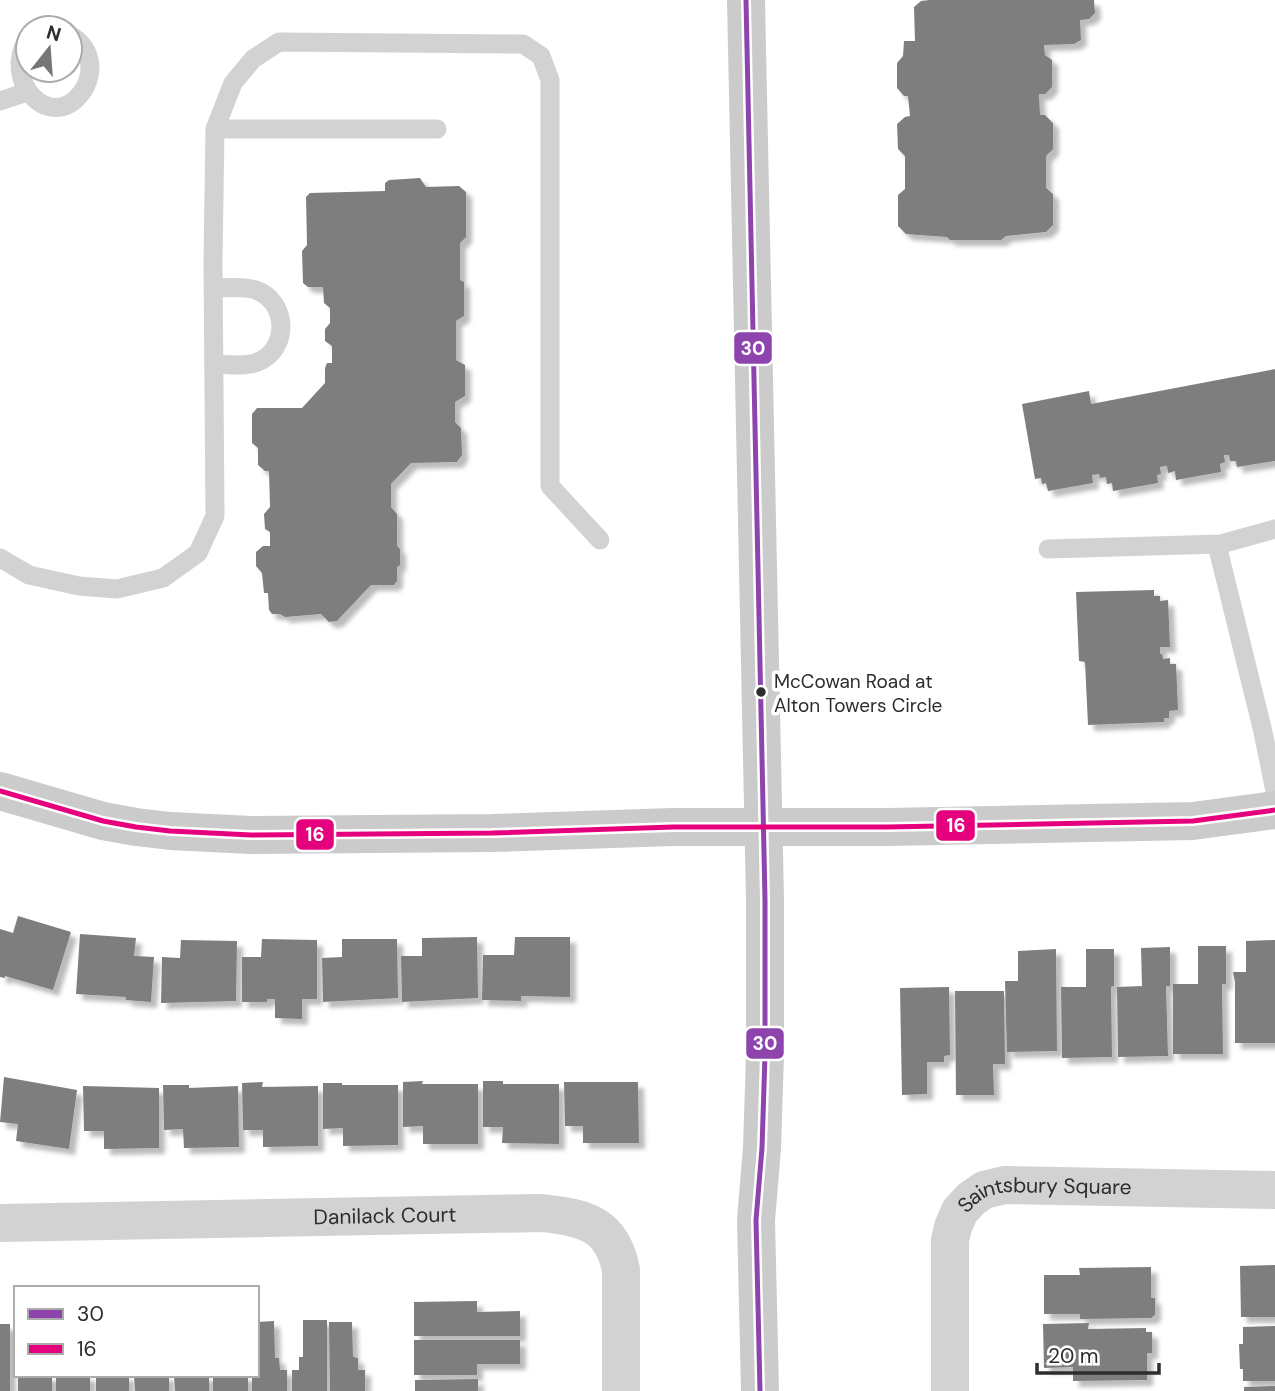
<svg xmlns="http://www.w3.org/2000/svg" width="1275" height="1391" font-family="'DM Sans',sans-serif">
<style>
.building{fill:#7e7e7e;filter:url(#shadow)}
.lines{fill:none;stroke-linecap:round;stroke-linejoin:round}
.lane{stroke:#d2d2d2;stroke-width:19}
.street{stroke:#d2d2d2;stroke-width:38}
.secondary{stroke:#cbcbcb;stroke-width:38}
.bus-1-casing{stroke:#fff;stroke-width:10}
.bus-2-casing{stroke:#fff;stroke-width:10}
.bus-1{stroke:#8e44ad;stroke-width:5}
.bus-2{stroke:#e5007d;stroke-width:5}
.bus-dot{fill:#2d2d2d;stroke:#fff;stroke-width:2.5}
.labels{text-anchor:middle;stroke-width:7;stroke-linejoin:round;paint-order:stroke}
.bus-label{font-size:19px;fill:#2d2d2d;stroke:#fff;text-anchor:start}
.street-label{font-size:21px;fill:#2d2d2d;stroke:#fff}
.line-badge{stroke:#fff;stroke-width:2.5}
.badge-label{font-size:19px;text-anchor:middle;font-weight:bold;fill:#fff}
</style>
<defs>
<filter id="shadow"><feDropShadow dx="6" dy="6" stdDeviation="2" flood-color="#0004"/></filter>
</defs>
<rect width="100%" height="100%" fill="#fff"/>
<g class="building">
<path d="M 929,0 L 1094,0 L 1095,13 L 1089,19 L 1080,20 L 1081,40 L 1074,44 L 1044,45 L 1045,55 L 1052,60 L 1052,87 L 1045,94 L 1039,94 L 1040,115 L 1045,115 L 1053,123 L 1053,149 L 1046,156 L 1046,188 L 1053,194 L 1053,225 L 1046,232 L 1006,236 L 1001,240 L 950,240 L 947,237 L 906,234 L 898,226 L 898,195 L 905,189 L 905,156 L 898,149 L 897,124 L 905,117 L 910,116 L 908,96 L 904,96 L 897,88 L 897,63 L 903,56 L 904,41 L 915,41 L 914,7 L 921,1 Z"/>
<path d="M 420,178 L 426,187 L 459,186 L 466,192 L 466,237 L 460,243 L 460,280 L 464,282 L 464,316 L 456,321 L 456,360 L 465,365 L 465,396 L 455,402 L 455,422 L 461,428 L 462,455 L 457,462 L 411,463 L 391,484 L 391,507 L 397,514 L 397,546 L 400,549 L 400,565 L 397,567 L 397,581 L 394,585 L 371,585 L 337,621 L 329,622 L 321,614 L 285,617 L 280,614 L 272,614 L 269,610 L 268,593 L 264,593 L 262,573 L 256,566 L 256,552 L 263,546 L 270,546 L 270,532 L 265,529 L 264,514 L 270,507 L 269,471 L 265,471 L 258,465 L 258,448 L 252,443 L 252,414 L 257,408 L 302,408 L 325,383 L 325,368 L 327,363 L 332,363 L 332,346 L 325,341 L 325,329 L 330,323 L 330,308 L 324,303 L 323,287 L 308,287 L 303,283 L 302,251 L 307,245 L 306,197 L 310,193 L 385,191 L 385,183 L 389,180 Z"/>
<path d="M 1275,369 L 1275,461 L 1237,467 L 1236,461 L 1230,461 L 1229,455 L 1224,455 L 1225,462 L 1220,464 L 1221,472 L 1176,480 L 1175,471 L 1168,473 L 1167,466 L 1165,466 L 1160,467 L 1161,474 L 1157,475 L 1158,483 L 1113,491 L 1112,483 L 1107,484 L 1106,477 L 1100,478 L 1099,474 L 1092,475 L 1093,483 L 1048,491 L 1046,483 L 1042,484 L 1041,478 L 1035,479 L 1022,404 L 1089,391 L 1091,404 Z"/>
<path d="M 1154,590 L 1154,596 L 1160,596 L 1160,601 L 1168,600 L 1170,647 L 1160,647 L 1160,654 L 1162,654 L 1163,659 L 1170,658 L 1170,664 L 1176,664 L 1178,710 L 1169,711 L 1169,718 L 1164,718 L 1164,722 L 1088,725 L 1085,662 L 1079,661 L 1076,592 Z"/>
<path d="M 18,916 L 71,932 L 53,990 L 5,976 L 5,978 L 0,977 L 0,929 L 13,933 Z"/>
<path d="M 80,934 L 136,938 L 134,956 L 154,957 L 151,1002 L 126,1000 L 126,997 L 76,994 Z"/>
<path d="M 477,937 L 478,998 L 402,1002 L 401,956 L 422,956 L 422,938 Z"/>
<path d="M 515,937 L 570,937 L 570,997 L 521,996 L 521,1001 L 482,1000 L 483,955 L 514,955 Z"/>
<path d="M 262,939 L 317,940 L 317,999 L 302,999 L 302,1019 L 275,1018 L 275,999 L 267,999 L 267,1002 L 242,1002 L 242,957 L 261,957 Z"/>
<path d="M 342,939 L 397,939 L 398,998 L 323,1002 L 322,958 L 342,957 Z"/>
<path d="M 181,940 L 237,941 L 236,1001 L 161,1003 L 162,957 L 180,958 Z"/>
<path d="M 1275,940 L 1275,1043 L 1235,1043 L 1235,982 L 1233,972 L 1246,972 L 1246,941 Z"/>
<path d="M 1198,946 L 1226,946 L 1226,984 L 1222,984 L 1223,1054 L 1173,1054 L 1173,984 L 1198,984 Z"/>
<path d="M 1170,947 L 1170,986 L 1166,986 L 1168,1056 L 1118,1057 L 1117,987 L 1142,986 L 1141,948 Z"/>
<path d="M 1056,949 L 1057,1051 L 1007,1052 L 1005,981 L 1018,981 L 1018,951 Z"/>
<path d="M 1086,949 L 1114,949 L 1114,986 L 1111,987 L 1112,1057 L 1062,1058 L 1061,987 L 1086,987 Z"/>
<path d="M 949,987 L 950,1055 L 944,1056 L 944,1062 L 927,1062 L 927,1094 L 902,1095 L 900,988 Z"/>
<path d="M 955,991 L 1004,991 L 1005,1064 L 993,1064 L 994,1095 L 956,1095 Z"/>
<path d="M 4,1077 L 77,1090 L 69,1149 L 16,1141 L 18,1124 L 0,1122 Z"/>
<path d="M 423,1081 L 422,1084 L 478,1084 L 478,1144 L 423,1144 L 423,1126 L 403,1127 L 403,1082 Z"/>
<path d="M 483,1081 L 503,1081 L 503,1084 L 559,1084 L 559,1144 L 502,1143 L 503,1127 L 483,1127 Z"/>
<path d="M 263,1082 L 262,1087 L 318,1086 L 318,1146 L 263,1147 L 263,1130 L 243,1130 L 242,1083 Z"/>
<path d="M 564,1082 L 638,1082 L 639,1143 L 583,1143 L 583,1126 L 565,1126 Z"/>
<path d="M 323,1083 L 342,1083 L 342,1085 L 398,1085 L 398,1145 L 343,1146 L 343,1128 L 323,1129 Z"/>
<path d="M 163,1085 L 189,1085 L 189,1088 L 238,1086 L 239,1147 L 184,1148 L 183,1129 L 164,1130 Z"/>
<path d="M 83,1086 L 159,1088 L 159,1148 L 104,1149 L 104,1131 L 84,1131 Z"/>
<path d="M 1275,1265 L 1275,1317 L 1241,1317 L 1240,1266 Z"/>
<path d="M 1151,1267 L 1151,1298 L 1155,1298 L 1155,1315 L 1151,1318 L 1080,1319 L 1080,1314 L 1044,1314 L 1044,1275 L 1080,1275 L 1079,1268 Z"/>
<path d="M 477,1301 L 477,1312 L 520,1311 L 520,1336 L 414,1336 L 414,1302 Z"/>
<path d="M 303,1320 L 327,1320 L 327,1391 L 292,1391 L 292,1370 L 299,1370 L 299,1357 L 303,1357 Z"/>
<path d="M 274,1321 L 275,1358 L 279,1358 L 280,1370 L 287,1370 L 287,1391 L 252,1391 L 252,1375 L 257,1375 L 257,1322 Z"/>
<path d="M 329,1322 L 352,1322 L 353,1357 L 358,1358 L 358,1370 L 365,1370 L 365,1391 L 330,1391 Z"/>
<path d="M 1089,1323 L 1088,1329 L 1146,1328 L 1146,1332 L 1152,1332 L 1152,1353 L 1147,1353 L 1147,1380 L 1073,1381 L 1073,1367 L 1044,1368 L 1043,1324 Z"/>
<rect x="0" y="1324" width="10" height="67"/>
<path d="M 1275,1326 L 1275,1381 L 1243,1381 L 1243,1369 L 1240,1369 L 1239,1344 L 1243,1344 L 1243,1327 Z"/>
<path d="M 414,1340 L 520,1340 L 520,1364 L 477,1364 L 477,1375 L 414,1375 Z"/>
<rect x="18" y="1375" width="34" height="16"/>
<rect x="56" y="1375" width="34" height="16"/>
<rect x="96" y="1375" width="33" height="16"/>
<path d="M 134,1375 L 169,1375 L 169,1391 L 135,1391 Z"/>
<path d="M 174,1375 L 209,1375 L 209,1391 L 175,1391 Z"/>
<rect x="213" y="1375" width="35" height="16"/>
<path d="M 478,1379 L 478,1391 L 415,1391 L 415,1380 Z"/>
<path d="M 1275,1386 L 1275,1391 L 1244,1391 L 1244,1387 Z"/>
</g>
<g class="lines">
<g class="lane">
<path d="M 28,38 C 0,82 52,134 82,92 C 88,84 90,76 90,66 C 89,53 82,42 70,35"/>
<path d="M 0,101 L 21,94"/>
<path d="M 215,129 L 437,129"/>
<path d="M 213,288 C 227,288 243,286 256,290 C 286,301 290,344 262,360 C 248,368 229,364 214,364"/>
<path d="M 1217,545 L 1263,732 L 1275,791"/>
<path d="M 1048,549 L 1221,544 L 1275,529"/>
<path d="M 0,558 L 29,575 L 79,586 L 117,589 L 163,578 L 198,553 L 215,516 L 213,261 L 215,129 L 233,83 L 253,59 L 279,42 L 523,44 L 541,56 L 550,80 L 550,486 L 600,540"/>
</g>
<g class="street">
<path id="s1" d="M 0,1223 L 542,1213 C 584,1218 612,1223 621,1270 L 621,1391"/>
<path id="s2" d="M 950,1391 L 950,1240 L 953,1227 L 960,1211 L 971,1199 L 984,1190 L 1005,1185 L 1275,1190"/>
</g>
<g class="secondary">
<path d="M 746,0 L 765,900 L 765,1055 L 762,1148 L 756,1220 L 760,1391"/>
<path d="M 0,791 L 103,821 L 136,827 L 170,831 L 251,835 L 492,833 L 673,827 L 887,827 L 1193,821 L 1275,810"/>
</g>
<g class="bus-1-casing">
<path id="bus-1" d="M 746,0 L 765,900 L 765,1055 L 762,1148 L 756,1220 L 760,1391"/>
</g>
<g class="bus-2-casing">
<path id="bus-2" d="M 0,791 L 103,821 L 136,827 L 170,831 L 251,835 L 492,833 L 673,827 L 887,827 L 1193,821 L 1275,810"/>
</g>
<use href="#bus-1" class="bus-1"/>
<use href="#bus-2" class="bus-2"/>
</g>
<circle class="bus-dot" cx="761" cy="692" r="6"/>
<g class="labels">
<g class="bus-label">
<text x="774" y="688">McCowan Road at<tspan x="774" dy="24">Alton Towers Circle</tspan></text>
</g>
<g class="street-label">
<text dy="7" stroke="none"><textPath href="#s2" startOffset="273">Saintsbury Square</textPath></text>
<text dy="7" stroke="none"><textPath href="#s1" startOffset="385">Danilack Court</textPath></text>
</g>
</g>
<g class="line-badge">
<rect x="733" y="331" width="40" height="34" rx="7" fill="#8e44ad"/>
<rect x="935" y="809" width="41" height="33" rx="7" fill="#e5007d"/>
<rect x="295" y="818" width="40" height="33" rx="7" fill="#e5007d"/>
<rect x="745" y="1027" width="40" height="33" rx="7" fill="#8e44ad"/>
</g>
<g class="badge-label">
<text x="753" y="355">30</text>
<text x="956" y="832">16</text>
<text x="315" y="841">16</text>
<text x="765" y="1050">30</text>
</g>
<rect x="14" y="1286" width="245" height="91" fill="#ffffff" stroke="#ababab" stroke-width="2"/>
<rect x="28" y="1309" width="35" height="10" fill="#8e44ad" stroke="#ababab" stroke-width="2"/>
<text x="77" y="1321" font-size="21" fill="#2d2d2d">30</text>
<rect x="28" y="1344" width="35" height="10" fill="#e5007d" stroke="#ababab" stroke-width="2"/>
<text x="77" y="1356" font-size="21" fill="#2d2d2d">16</text>
<g transform="translate(49 49) rotate(17)"><circle r="33" fill="#ffffff" stroke="#ababab" stroke-width="2"/>
<path d="M0-5L12 26L0 18L-12 26Z" fill="#767676"/>
<text y="-10" font-size="19" font-weight="bold" text-anchor="middle" fill="#2d2d2d">N</text>
</g>
<path d="M1037 1363v10h122v-10" fill="none" stroke="#2d2d2d" stroke-width="3.5"/>
<text x="1048" y="1363" font-size="21" fill="#2d2d2d" stroke="#ffffff" stroke-width="5" paint-order="stroke">20 m</text>
</svg>
